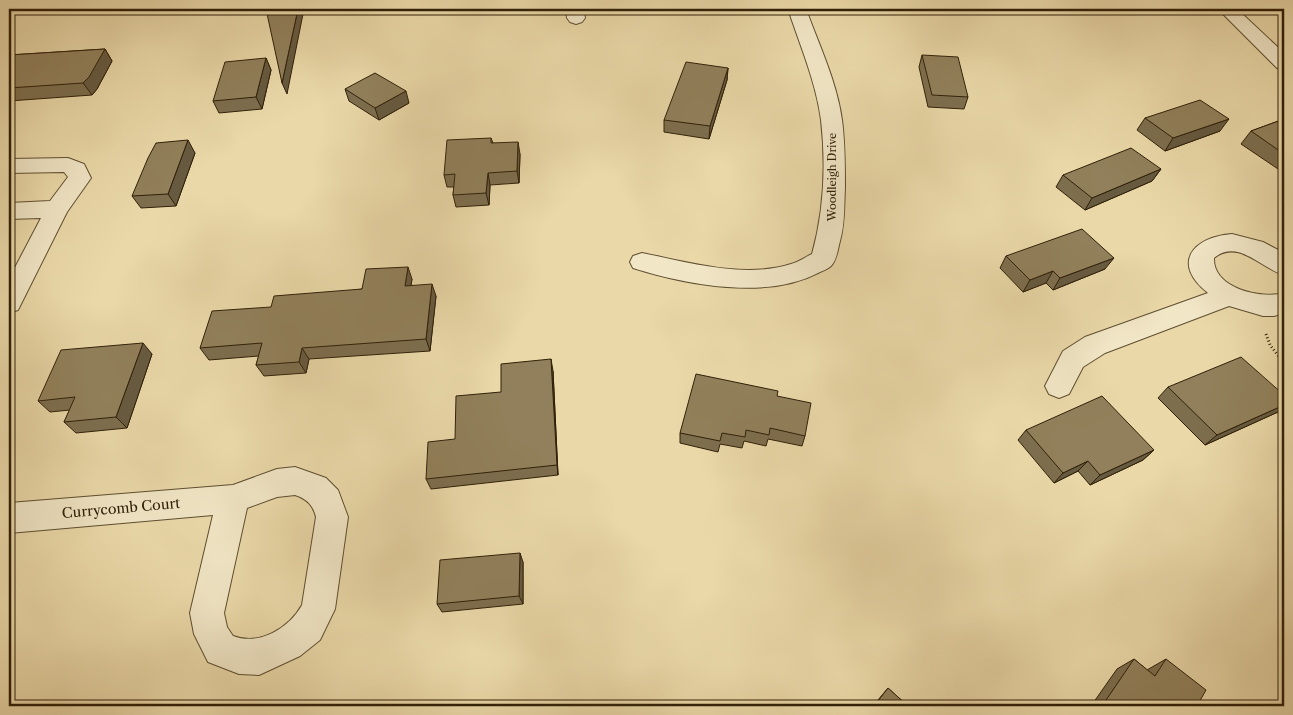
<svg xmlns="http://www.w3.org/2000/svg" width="1293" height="715" font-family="'Libre Caslon Text',serif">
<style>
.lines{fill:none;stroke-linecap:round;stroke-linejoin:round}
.minor-casing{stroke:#5e4e30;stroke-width:2}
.path{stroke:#302008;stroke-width:3;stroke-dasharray:1 2.5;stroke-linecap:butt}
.minor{fill:#f1e6c6;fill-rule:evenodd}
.wall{fill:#7d6e4e;stroke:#302008}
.shaded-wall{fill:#665a40;stroke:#302008}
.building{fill:#91805b;stroke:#302008}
.labels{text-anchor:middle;stroke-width:4;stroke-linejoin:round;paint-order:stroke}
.far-street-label{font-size:11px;fill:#302008;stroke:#f1e6c6}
.street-label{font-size:14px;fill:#302008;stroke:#f1e6c6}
</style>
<rect width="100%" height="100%" fill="#ead8a8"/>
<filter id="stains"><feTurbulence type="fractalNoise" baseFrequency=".004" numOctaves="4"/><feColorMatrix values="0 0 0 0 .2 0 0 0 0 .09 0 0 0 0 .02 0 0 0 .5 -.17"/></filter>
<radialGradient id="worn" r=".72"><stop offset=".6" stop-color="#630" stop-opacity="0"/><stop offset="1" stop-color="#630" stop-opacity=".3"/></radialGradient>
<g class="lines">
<g class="minor-casing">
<g id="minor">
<path d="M 566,9 L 584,9 L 585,18 L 582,22 L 576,24 L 570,22 L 567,18 Z"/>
<path d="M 788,9 L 806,9 C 819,45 837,82 842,120 C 845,143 845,166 845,188 C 844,206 845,223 840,241 C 838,248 837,260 831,266 C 828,269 822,271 818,273 C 766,300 687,285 633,268 L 630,262 L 633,256 L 642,253 C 688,262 744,279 791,264 C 799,262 805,257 812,254 C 824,211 826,164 821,120 C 816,82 800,45 788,9 Z"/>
<path d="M 1218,9 L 1237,9 L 1284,53 L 1284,70 L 1277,68 Z"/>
<path d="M 68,158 L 84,164 L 91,178 L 67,212 L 18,310 L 9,313 L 9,279 L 41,218 L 9,219 L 9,203 L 50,201 L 68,177 L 64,172 L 9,173 L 9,159 Z"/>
<path d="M 1232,234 L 1263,242 L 1284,253 L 1284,275 C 1262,269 1238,238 1214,258 C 1213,289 1262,299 1284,293 L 1284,313 L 1274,316 L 1263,316 L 1229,306 L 1105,353 L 1083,367 L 1069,394 L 1059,398 L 1049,394 L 1045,386 L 1063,351 L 1085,337 L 1208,293 C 1171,264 1192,237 1232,234 Z"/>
<path d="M 295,467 L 326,478 L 338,490 L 348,517 L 335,609 L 320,640 L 300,656 L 259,675 L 239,674 L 208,662 L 194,634 L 190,613 L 213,515 L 9,533 L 9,503 L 233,485 L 277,469 ZM 295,495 C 307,499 313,505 316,517 L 302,605 C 289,628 260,646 233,636 L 227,627 L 224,613 L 247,508 L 277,497 Z"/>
</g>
</g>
<path class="path" d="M 1266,334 L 1270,345 L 1284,363"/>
<use href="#minor" class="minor"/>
</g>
<g class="wall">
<path d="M 105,49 L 112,61 L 97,89 L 92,95 L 9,101 L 9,55 Z"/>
<path d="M 922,55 L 968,97 L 964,109 L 928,107 L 919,67 Z"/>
<path d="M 266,58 L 271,70 L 262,109 L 219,113 L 213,101 Z"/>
<path d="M 728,68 L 727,80 L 709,139 L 664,132 L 664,120 Z"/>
<path d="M 345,89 L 409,103 L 379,120 L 349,101 Z"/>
<path d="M 1145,118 L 1220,131 L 1165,151 L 1137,130 Z"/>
<path d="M 1284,119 L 1284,173 L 1241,144 L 1251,131 Z"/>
<path d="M 491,138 L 493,143 L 520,154 L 519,183 L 490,185 L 489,205 L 456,207 L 453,195 L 454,187 L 447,187 L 444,175 Z"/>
<path d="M 195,153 L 176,206 L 141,208 L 132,196 Z"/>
<path d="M 1161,169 L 1152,181 L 1085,210 L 1056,187 L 1063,175 Z"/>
<path d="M 1006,256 L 1105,269 L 1053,290 L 1046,283 L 1023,292 L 1000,268 Z"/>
<path d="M 412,279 L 411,285 L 436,296 L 430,351 L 309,359 L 306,373 L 264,376 L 256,365 L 259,356 L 209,360 L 200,348 L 271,307 Z"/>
<path d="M 152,354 L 127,428 L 76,433 L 64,422 L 70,410 L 50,412 L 38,401 Z"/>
<path d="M 553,371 L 558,475 L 431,489 L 426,479 L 455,439 L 501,392 Z"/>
<path d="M 1168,387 L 1278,412 L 1205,445 L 1158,398 Z"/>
<path d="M 777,396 L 805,436 L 802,446 L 768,439 L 766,446 L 744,441 L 742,448 L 720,444 L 718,452 L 680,443 L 680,433 Z"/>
<path d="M 1026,430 L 1154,450 L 1143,460 L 1090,485 L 1078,471 L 1054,483 L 1018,440 Z"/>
<path d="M 523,562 L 523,604 L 442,612 L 437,604 Z"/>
<path d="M 1134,659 L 1147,670 L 1166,659 L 1197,706 L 1091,706 L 1117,669 Z"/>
<path d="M 888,688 L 908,706 L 873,706 Z"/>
</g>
<g class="shaded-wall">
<path d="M 298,9 L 304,9 L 287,94 L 282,83 Z"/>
<path d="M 105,49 L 112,61 L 97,89 L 92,95 L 83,83 Z"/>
<path d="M 266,58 L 271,70 L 262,109 L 256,97 Z"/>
<path d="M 728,68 L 727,80 L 709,139 L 710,126 Z"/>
<path d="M 406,91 L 409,103 L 379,120 L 375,108 Z"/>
<path d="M 1229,119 L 1220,131 L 1165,151 L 1173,138 Z"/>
<path d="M 188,140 L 195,153 L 176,206 L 168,194 Z"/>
<path d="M 518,142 L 520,154 L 519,183 L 517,171 Z"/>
<path d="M 1161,169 L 1152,181 L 1085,210 L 1092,198 Z"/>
<path d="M 488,173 L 490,185 L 489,205 L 486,193 Z"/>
<path d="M 1114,258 L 1105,269 L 1053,290 L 1060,278 Z"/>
<path d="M 408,267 L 412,279 L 409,297 L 405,286 Z"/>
<path d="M 1053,271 L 1046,283 L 1023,292 L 1030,280 Z"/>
<path d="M 432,284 L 436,296 L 430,351 L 426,339 Z"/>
<path d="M 143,343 L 152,354 L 127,428 L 116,417 Z"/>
<path d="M 302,348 L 309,359 L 306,373 L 299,362 Z"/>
<path d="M 551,359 L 553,371 L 558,475 L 557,465 Z"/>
<path d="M 1284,405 L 1284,407 L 1278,412 L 1205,445 L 1217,435 Z"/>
<path d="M 1154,450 L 1143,460 L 1090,485 L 1100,475 Z"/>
<path d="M 1088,461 L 1078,471 L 1054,483 L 1063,473 Z"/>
<path d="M 520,553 L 523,562 L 523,604 L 519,596 Z"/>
</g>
<g class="building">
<path d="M 266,9 L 298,9 L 282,83 Z"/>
<path d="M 105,49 L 89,77 L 83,83 L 9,88 L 9,55 Z"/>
<path d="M 922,55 L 958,57 L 968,97 L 932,95 Z"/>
<path d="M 266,58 L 256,97 L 213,101 L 225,62 Z"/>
<path d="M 686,62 L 728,68 L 710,126 L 664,120 Z"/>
<path d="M 375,73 L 406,91 L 375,108 L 345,89 Z"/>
<path d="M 1200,100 L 1229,119 L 1173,138 L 1145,118 Z"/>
<path d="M 1284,119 L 1284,154 L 1251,131 Z"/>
<path d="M 491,138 L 491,143 L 518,142 L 517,171 L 488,173 L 486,193 L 453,195 L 455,174 L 444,175 L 447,140 Z"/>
<path d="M 188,140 L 168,194 L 132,196 L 148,158 L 156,143 Z"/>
<path d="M 1131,148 L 1161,169 L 1092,198 L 1063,175 Z"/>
<path d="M 1082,229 L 1114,258 L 1060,278 L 1053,271 L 1030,280 L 1006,256 Z"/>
<path d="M 408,267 L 405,286 L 432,284 L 426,339 L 302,348 L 299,362 L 256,365 L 262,343 L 200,348 L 212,311 L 271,307 L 274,296 L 362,289 L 366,269 Z"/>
<path d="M 143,343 L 116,417 L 64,422 L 75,397 L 38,401 L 61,350 Z"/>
<path d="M 1241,357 L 1284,395 L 1284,405 L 1217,435 L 1168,387 Z"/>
<path d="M 551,359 L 557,465 L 426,479 L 428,442 L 455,439 L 456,396 L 501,392 L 501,364 Z"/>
<path d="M 696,374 L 778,391 L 777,396 L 811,403 L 805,436 L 770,428 L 769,435 L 746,430 L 745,437 L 722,433 L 720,441 L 680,433 Z"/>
<path d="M 1102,396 L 1154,450 L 1100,475 L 1088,461 L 1063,473 L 1026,430 Z"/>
<path d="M 520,553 L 519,596 L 437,604 L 440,560 Z"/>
<path d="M 1134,659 L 1155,676 L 1166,659 L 1206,690 L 1197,706 L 1102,706 Z"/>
<path d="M 888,688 L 908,706 L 874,706 Z"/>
<path d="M 930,700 L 937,706 L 925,706 Z"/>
</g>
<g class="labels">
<g class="far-street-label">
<text transform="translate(832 177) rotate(-90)" y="4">Woodleigh Drive</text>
</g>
<g class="street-label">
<text transform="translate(121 508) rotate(-5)" y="5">Currycomb Court</text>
</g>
</g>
<rect width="1293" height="715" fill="none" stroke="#ead8a8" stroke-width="30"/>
<rect x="10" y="10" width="1273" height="695" fill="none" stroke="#302008" stroke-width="2.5"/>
<rect x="15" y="15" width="1263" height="685" fill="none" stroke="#302008"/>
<rect width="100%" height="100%" filter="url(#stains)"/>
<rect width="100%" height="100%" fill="url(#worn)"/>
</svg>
